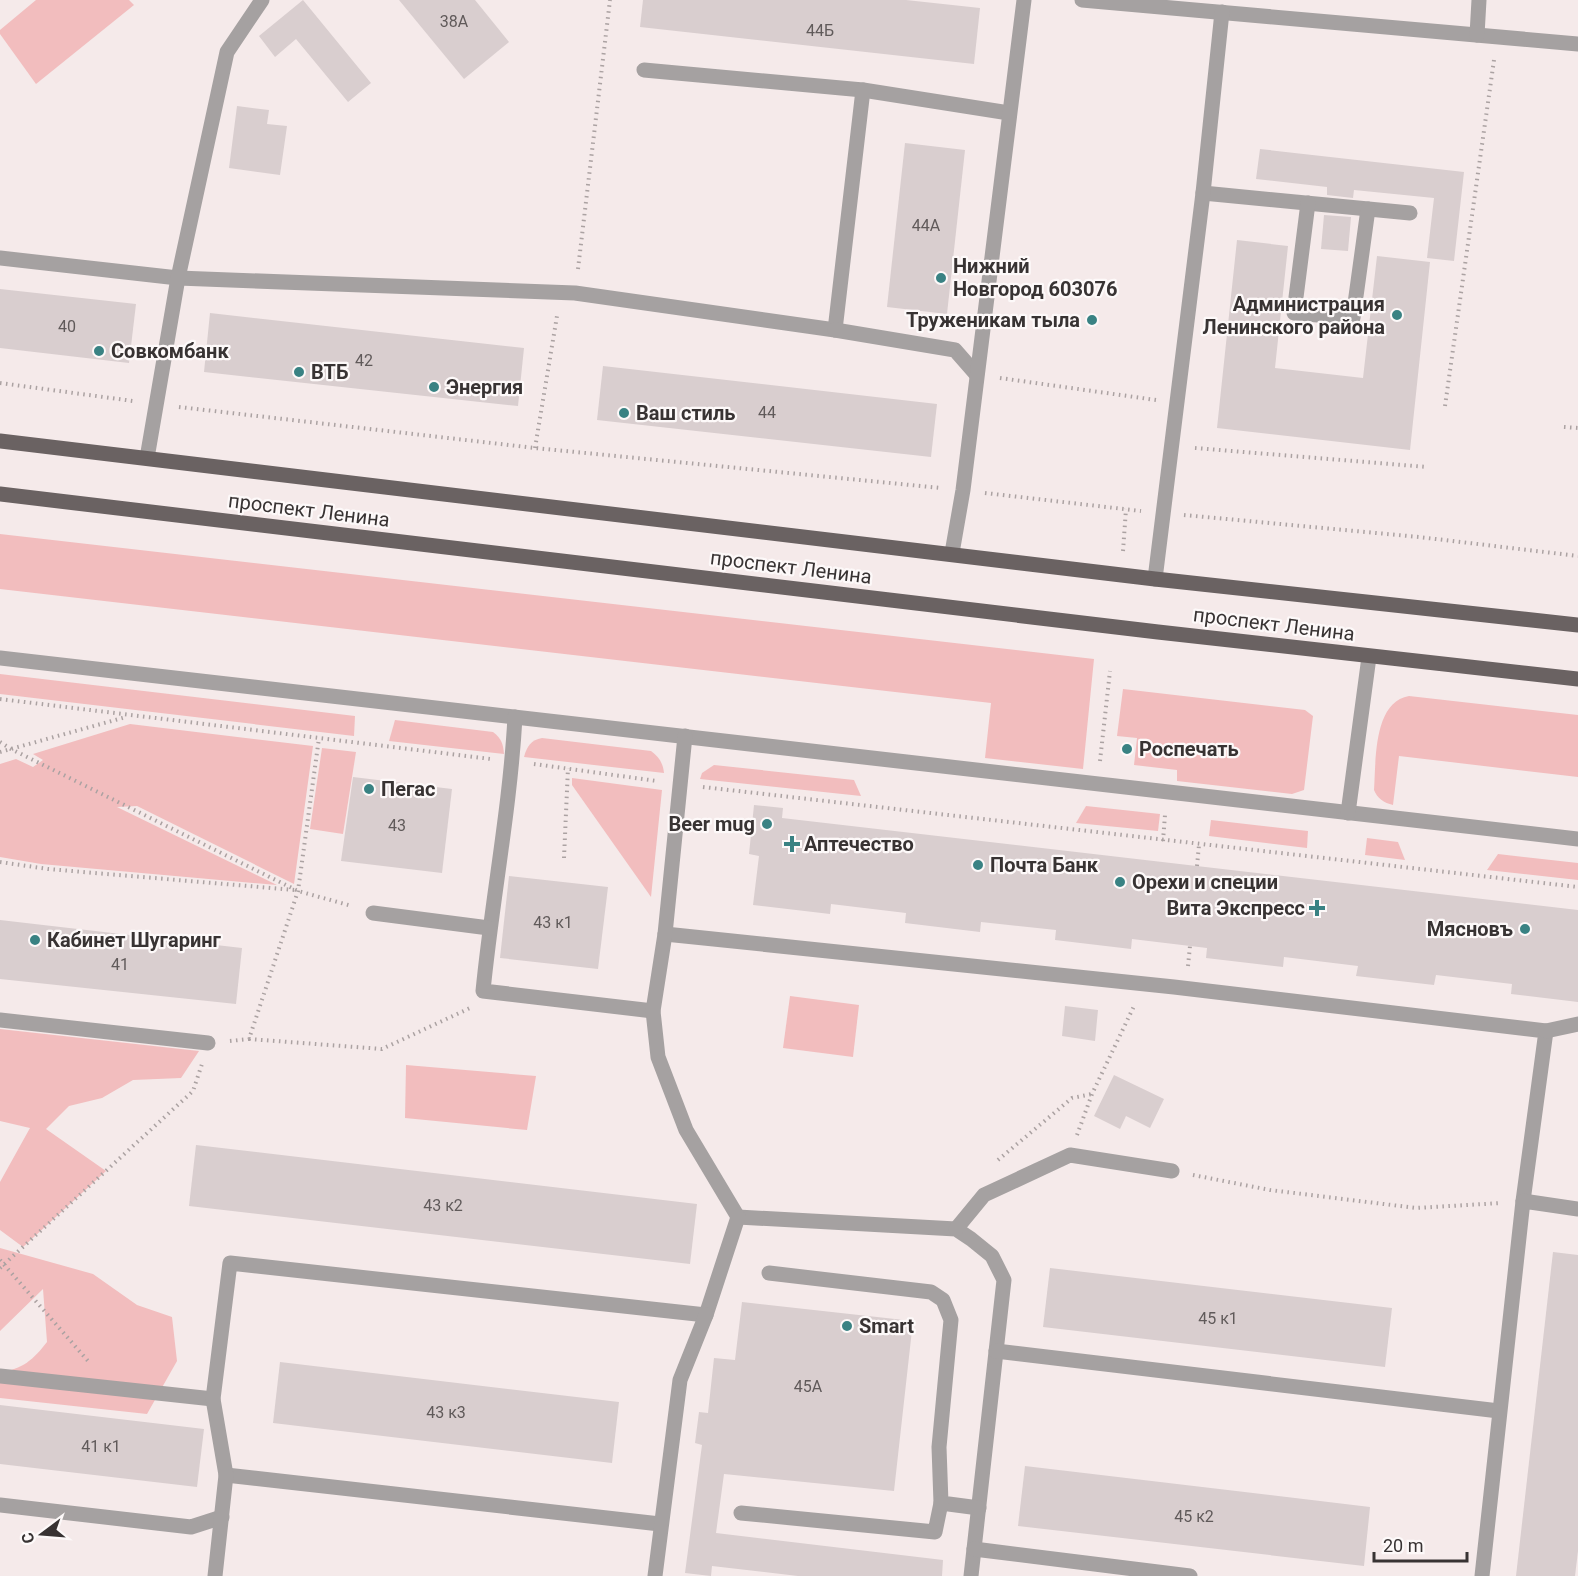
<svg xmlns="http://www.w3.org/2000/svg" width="1578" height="1576" font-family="Roboto,sans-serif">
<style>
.green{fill:#f2bdbe}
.building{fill:#d9cecf}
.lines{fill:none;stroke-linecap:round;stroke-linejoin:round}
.path{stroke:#aba2a2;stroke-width:4;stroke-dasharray:1.5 4.5;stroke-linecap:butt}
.minor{stroke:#a5a1a1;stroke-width:15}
.major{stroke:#6a6262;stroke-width:15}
.poi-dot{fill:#398283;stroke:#fdf9f9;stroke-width:2}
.labels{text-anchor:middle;stroke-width:4.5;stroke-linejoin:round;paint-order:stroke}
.number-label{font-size:16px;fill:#605a5a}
.poi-label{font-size:20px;font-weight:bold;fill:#383333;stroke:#fdf9f9;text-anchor:start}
.street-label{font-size:20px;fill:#383333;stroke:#fdf9f9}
</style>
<rect width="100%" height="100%" fill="#f5eaea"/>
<g class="green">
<path d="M 36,0 L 129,0 L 134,5 L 36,84 L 0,34 L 0,30 Z"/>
<path d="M 0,534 L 1094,659 L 1083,769 L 985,758 L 991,703 L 0,589 Z"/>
<path d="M 0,674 L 355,716 L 354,736 L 0,694 Z"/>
<path d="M 1123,689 L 1305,710 L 1313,716 L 1304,790 L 1292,794 L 1177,781 L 1177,770 L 1134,765 L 1137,738 L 1117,736 Z"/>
<path d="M 1409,696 L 1578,715 L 1578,777 L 1399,756 L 1393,805 C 1384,803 1377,798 1374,790 C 1376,762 1373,702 1409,696 Z"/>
<path d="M 395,720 L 493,732 C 502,739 503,744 504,754 L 389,741 Z"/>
<path d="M 130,724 L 313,746 L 294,884 L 137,806 L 117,807 L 277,885 L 41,864 L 0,857 L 0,764 L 16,759 L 33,767 L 43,760 L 33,754 Z"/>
<path d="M 542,738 L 651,751 C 659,757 663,763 664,773 L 524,757 C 527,746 531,740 542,738 Z"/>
<path d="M 322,748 L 356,752 L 343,834 L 310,829 Z"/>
<path d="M 714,765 L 854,780 L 861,796 L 700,779 L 702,773 Z"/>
<path d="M 572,778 L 662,790 L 651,897 L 572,785 Z"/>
<path d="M 1086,806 L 1160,814 L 1158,831 L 1076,823 Z"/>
<path d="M 1211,820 L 1308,831 L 1307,848 L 1209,836 Z"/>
<path d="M 1367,838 L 1398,842 L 1405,860 L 1365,855 Z"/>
<path d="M 1498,854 L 1578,863 L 1578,880 L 1487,870 Z"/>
<path d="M 790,996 L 859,1005 L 853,1057 L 783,1048 Z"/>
<path d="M 0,1029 L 199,1051 L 181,1078 L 133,1080 L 102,1098 L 69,1106 L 46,1129 L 106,1171 L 23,1247 L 0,1230 L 0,1182 L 30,1128 L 0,1121 Z"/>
<path d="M 406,1065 L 536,1076 L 527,1130 L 405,1118 Z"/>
<path d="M 0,1248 L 93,1274 L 137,1305 L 172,1317 L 177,1361 L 147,1414 L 0,1398 L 0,1372 C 22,1370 34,1359 47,1342 L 43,1289 L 0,1331 Z"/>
</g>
<g class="building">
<path d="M 303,0 L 371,83 L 348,102 L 296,39 L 275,57 L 259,36 Z"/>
<path d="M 399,0 L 475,0 L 509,42 L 464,79 Z"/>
<path d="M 643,0 L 906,0 L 980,8 L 974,64 L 640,27 Z"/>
<path d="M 237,106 L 269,110 L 267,124 L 287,126 L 280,175 L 229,168 Z"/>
<path d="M 905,143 L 965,150 L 947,314 L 887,307 Z"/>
<path d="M 1260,149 L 1464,172 L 1454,261 L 1427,258 L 1434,198 L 1354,190 L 1353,198 L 1327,195 L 1327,187 L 1256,179 Z"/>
<path d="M 1324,215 L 1351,217 L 1348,251 L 1321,249 Z"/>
<path d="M 1237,240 L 1288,246 L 1275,368 L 1363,378 L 1377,256 L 1430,262 L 1410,450 L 1217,428 Z"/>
<path d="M 0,289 L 136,304 L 129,363 L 0,348 Z"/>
<path d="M 210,313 L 524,348 L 518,406 L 204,372 Z"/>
<path d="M 603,366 L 937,404 L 931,457 L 597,420 Z"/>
<path d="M 353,777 L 452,789 L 442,873 L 341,861 Z"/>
<path d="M 754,805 L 783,808 L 782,818 L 1578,910 L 1578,1002 L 1511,994 L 1512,984 L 1436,975 L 1434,985 L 1356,976 L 1358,966 L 1284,957 L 1283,967 L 1206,958 L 1207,948 L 1132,939 L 1131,949 L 1055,940 L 1056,930 L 981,922 L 980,932 L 905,923 L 906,913 L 831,904 L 830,914 L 753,905 L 759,856 L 749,854 Z"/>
<path d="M 509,876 L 608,887 L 598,969 L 500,958 Z"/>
<path d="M 0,920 L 242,948 L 236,1004 L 0,979 Z"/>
<path d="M 1065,1006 L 1098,1010 L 1095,1041 L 1062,1036 Z"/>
<path d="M 1114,1075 L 1164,1099 L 1150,1128 L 1126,1116 L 1120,1129 L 1094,1116 Z"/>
<path d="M 196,1145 L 697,1204 L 690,1264 L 189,1206 Z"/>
<path d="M 1553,1252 L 1578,1255 L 1578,1551 L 1575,1576 L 1516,1576 Z"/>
<path d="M 1050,1268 L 1392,1308 L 1385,1367 L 1043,1327 Z"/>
<path d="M 742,1302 L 913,1321 L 894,1491 L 724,1474 L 716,1533 L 943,1560 L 942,1576 L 798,1576 L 712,1566 L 711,1576 L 685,1573 L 702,1445 L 695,1443 L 699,1412 L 708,1413 L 714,1358 L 735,1360 Z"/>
<path d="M 280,1362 L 619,1402 L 612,1463 L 273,1423 Z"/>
<path d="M 0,1405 L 204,1429 L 197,1487 L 0,1464 Z"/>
<path d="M 1025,1466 L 1370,1507 L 1364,1566 L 1018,1526 Z"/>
</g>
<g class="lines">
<g class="path">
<path d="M 578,269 L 610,0"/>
<path d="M 1000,378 L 1156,400"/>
<path d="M 0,383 L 133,401"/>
<path d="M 1445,406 L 1494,60"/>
<path d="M 179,407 L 535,448 L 941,488"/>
<path d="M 1564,427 L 1578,428"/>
<path d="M 535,448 L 557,316"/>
<path d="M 1195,448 L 1427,467"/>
<path d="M 985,493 L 1141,511"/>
<path d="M 1184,515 L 1419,537 L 1578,556"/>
<path d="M 1123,551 L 1126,509"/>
<path d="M 0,699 L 491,759"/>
<path d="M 0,742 L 11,749 L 298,891 L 352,906"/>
<path d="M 0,752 L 126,717"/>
<path d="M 1100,761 L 1110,671"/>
<path d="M 534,764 L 657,781"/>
<path d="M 703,787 L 1578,887"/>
<path d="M 1163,841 L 1165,815"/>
<path d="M 564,858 L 568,768"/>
<path d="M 0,862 L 48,869 L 295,890"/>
<path d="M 1197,866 L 1199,845"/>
<path d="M 1188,966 L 1190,946"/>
<path d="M 249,1039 L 382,1049 L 470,1008"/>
<path d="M 230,1041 L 249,1039 L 298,891 L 319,738"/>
<path d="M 1077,1135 L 1092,1094 L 1135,1004"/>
<path d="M 998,1160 L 1072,1098 L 1092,1094"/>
<path d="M 1193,1175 L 1270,1190 L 1416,1208 L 1501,1203"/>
<path d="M 0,1260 L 88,1361"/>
<path d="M 0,1268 L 193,1091 L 202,1064"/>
</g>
<g class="minor">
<path d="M 1082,0 L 1578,44"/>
<path d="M 1477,35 L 1479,0"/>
<path d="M 644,70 L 863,90"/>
<path d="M 1203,193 L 1410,213"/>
<path d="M 1308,203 L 1294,313 L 1353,318 L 1368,209"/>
<path d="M 0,258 L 178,278 L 575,293 L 835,330 L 863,90 L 1009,113"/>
<path d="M 835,330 L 955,350 L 976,374"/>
<path d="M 147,458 L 178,278 L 227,52 L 262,0"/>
<path d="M 952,553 L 963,490 L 1024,0"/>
<path d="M 1155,579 L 1203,193 L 1222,12"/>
<path d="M 0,658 L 1578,839"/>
<path d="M 515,717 C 510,809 492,899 483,991 L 653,1011"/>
<path d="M 1348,813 L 1369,657"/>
<path d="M 373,913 L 489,928"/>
<path d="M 665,934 L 1174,987 L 1546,1031 L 1523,1201"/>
<path d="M 0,1020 L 208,1043"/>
<path d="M 1546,1031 L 1578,1024"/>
<path d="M 738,1217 L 956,1229 L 971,1239 L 992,1256 L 1004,1280 L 971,1576"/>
<path d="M 956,1229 L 984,1195 L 1070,1155 L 1172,1171"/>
<path d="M 769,1273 L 931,1292 L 943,1300 L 951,1320 L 939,1447 L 941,1503 L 979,1508"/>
<path d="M 996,1351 L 1499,1411"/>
<path d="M 0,1376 L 213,1399"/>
<path d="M 226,1475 L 660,1524"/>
<path d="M 0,1505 L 191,1527 L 222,1517"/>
<path d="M 741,1513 L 935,1532 L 941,1503"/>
<path d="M 974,1549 L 1190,1576"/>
<path d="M 215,1576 L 226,1475 L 213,1399 L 230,1263 L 706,1315 L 738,1217 L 686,1130 L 658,1057 L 653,1011 L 665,934 L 685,736"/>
<path d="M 655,1576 L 680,1380 L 706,1315"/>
<path d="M 1482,1576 L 1523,1201 L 1578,1209"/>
</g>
<g class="major">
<path d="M 0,441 L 1155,579 L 1578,625"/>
<path d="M 0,494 L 1158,632 L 1578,679"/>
</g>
</g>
<g class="poi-dot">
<circle cx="941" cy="278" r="6"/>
<circle cx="1397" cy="315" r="6"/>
<circle cx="1092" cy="320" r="6"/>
<circle cx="99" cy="351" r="6"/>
<circle cx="299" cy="372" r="6"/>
<circle cx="434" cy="387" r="6"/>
<circle cx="624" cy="413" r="6"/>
<circle cx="1127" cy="749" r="6"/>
<circle cx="369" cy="789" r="6"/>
<circle cx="767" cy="824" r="6"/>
<path d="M789 835h6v6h6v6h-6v6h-6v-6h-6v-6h6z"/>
<circle cx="978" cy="865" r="6"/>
<circle cx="1120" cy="882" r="6"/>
<path d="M1314 899h6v6h6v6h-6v6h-6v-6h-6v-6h6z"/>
<circle cx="1525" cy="929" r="6"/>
<circle cx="35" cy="940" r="6"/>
<circle cx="847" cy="1326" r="6"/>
</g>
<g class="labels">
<g class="number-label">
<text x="454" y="27">38А</text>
<text x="820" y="36">44Б</text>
<text x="926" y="231">44А</text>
<text x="67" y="332">40</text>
<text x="364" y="366">42</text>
<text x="767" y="418">44</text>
<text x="397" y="831">43</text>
<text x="553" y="928">43 к1</text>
<text x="120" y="970">41</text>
<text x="443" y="1211">43 к2</text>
<text x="1218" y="1324">45 к1</text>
<text x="808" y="1392">45А</text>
<text x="446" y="1418">43 к3</text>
<text x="101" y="1452">41 к1</text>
<text x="1194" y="1522">45 к2</text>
</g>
<g class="poi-label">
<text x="953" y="273">Нижний<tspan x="953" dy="23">Новгород 603076</tspan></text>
<text x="1385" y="311" text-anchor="end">Администрация<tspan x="1385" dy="23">Ленинского района</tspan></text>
<text x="1080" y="327" text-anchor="end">Труженикам тыла</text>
<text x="111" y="358">Совкомбанк</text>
<text x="311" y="379">ВТБ</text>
<text x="446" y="394">Энергия</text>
<text x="636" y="420">Ваш стиль</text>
<text x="1139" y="756">Роспечать</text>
<text x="381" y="796">Пегас</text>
<text x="755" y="831" text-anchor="end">Beer mug</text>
<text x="804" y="851">Аптечество</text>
<text x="990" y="872">Почта Банк</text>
<text x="1132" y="889">Орехи и специи</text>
<text x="1305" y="915" text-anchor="end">Вита Экспресс</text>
<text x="1513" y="936" text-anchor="end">Мясновъ</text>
<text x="47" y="947">Кабинет Шугаринг</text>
<text x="859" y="1333">Smart</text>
</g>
<g class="street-label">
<text transform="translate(309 510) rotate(7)" y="7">проспект Ленина</text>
<text transform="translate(791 567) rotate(7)" y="7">проспект Ленина</text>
<text transform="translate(1274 624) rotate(7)" y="7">проспект Ленина</text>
</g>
</g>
<g transform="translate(42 1534) rotate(254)" stroke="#fdf9f9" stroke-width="4.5" paint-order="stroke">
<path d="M0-4.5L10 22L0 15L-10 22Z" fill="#383333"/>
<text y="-9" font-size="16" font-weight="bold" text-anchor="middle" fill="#383333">С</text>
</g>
<path d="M1374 1552v9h93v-9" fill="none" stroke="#383333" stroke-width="3"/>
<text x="1383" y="1552" font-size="18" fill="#383333" stroke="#fdf9f9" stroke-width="4.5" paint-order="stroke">20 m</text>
</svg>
